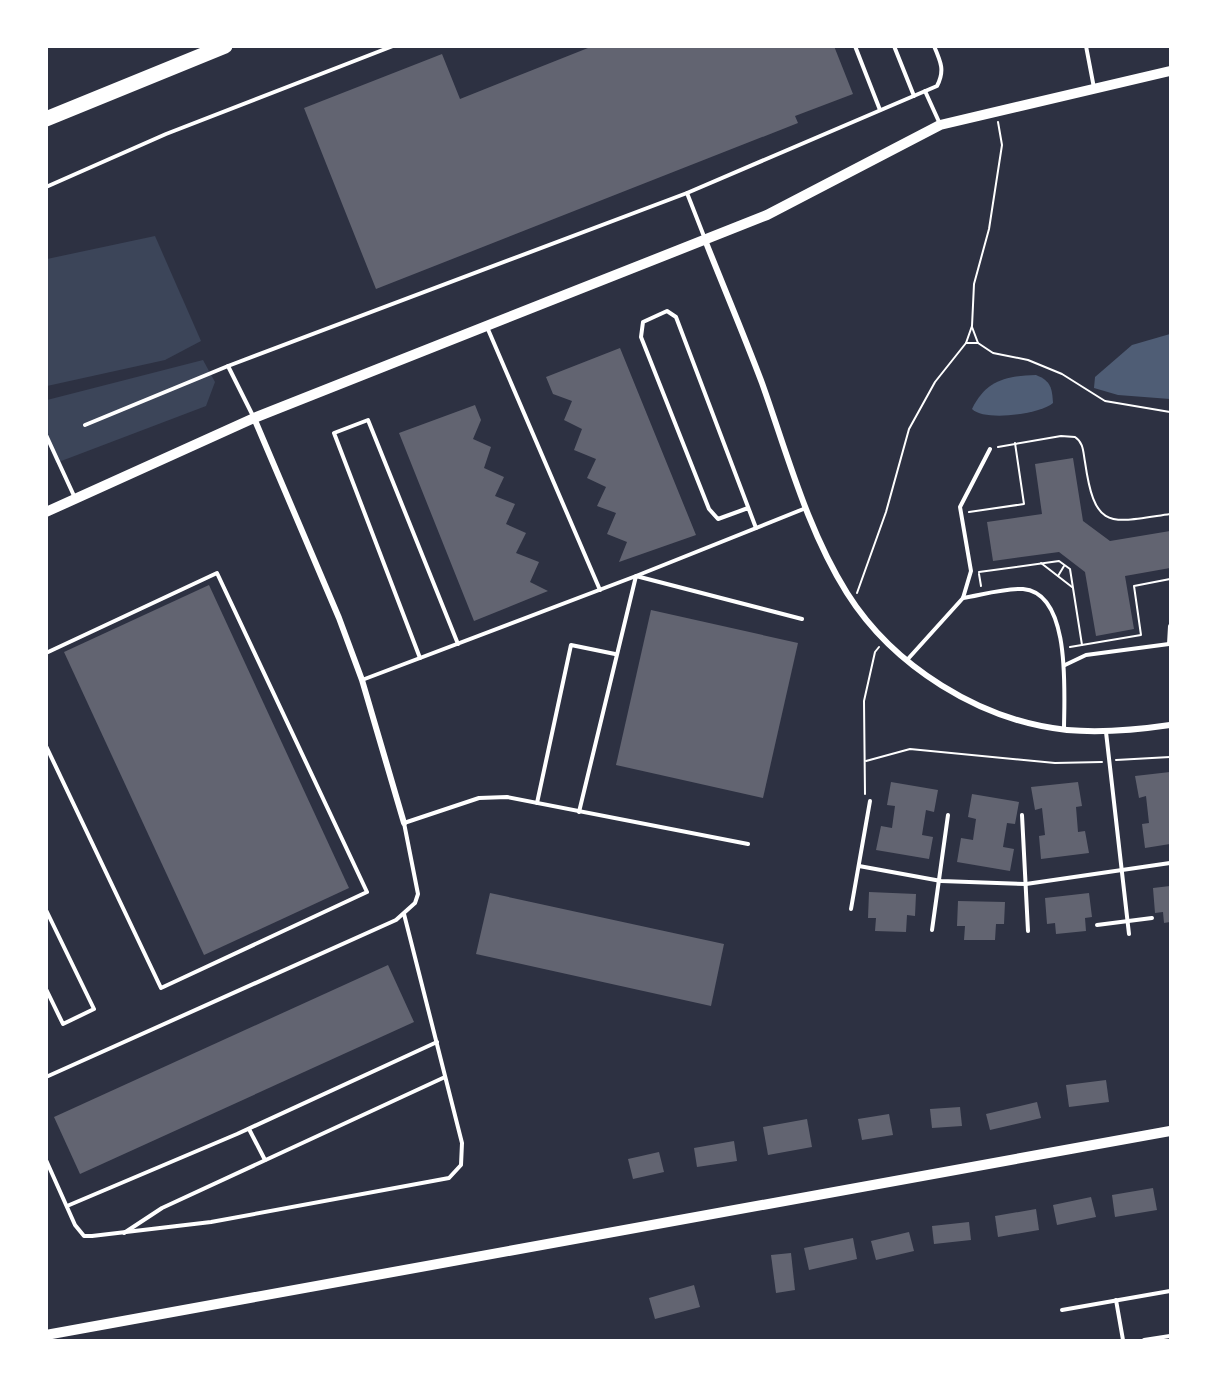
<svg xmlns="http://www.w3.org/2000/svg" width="1217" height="1387" font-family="'Roboto Serif',serif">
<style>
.green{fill:#3c4559}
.water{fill:#4f5d75}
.building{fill:#626471}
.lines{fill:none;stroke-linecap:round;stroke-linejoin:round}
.path{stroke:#fff;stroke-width:2}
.service{stroke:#fff;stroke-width:4}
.minor{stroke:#fff;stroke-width:6}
.secondary{stroke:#fff;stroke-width:10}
.motorway{stroke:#fff;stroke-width:15}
</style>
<rect width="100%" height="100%" fill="#2d3142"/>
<g class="green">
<path d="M 155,236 L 201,341 L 165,360 L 47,386 L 47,259 Z"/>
<path d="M 203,360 L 215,382 L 206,406 L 56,463 L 47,441 L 47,400 Z"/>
</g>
<g class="water">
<path d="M 1170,334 L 1170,399 L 1118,395 L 1094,388 L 1095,377 L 1132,345 Z"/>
<path d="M 1036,375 C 1051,381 1052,388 1053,403 C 1040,414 985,422 972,409 C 986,380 1007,376 1036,375 Z"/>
</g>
<g class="building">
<path d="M 593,46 L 834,46 L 853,94 L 795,116 L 798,123 L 376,289 L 304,108 L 442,54 L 460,99 Z"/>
<path d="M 620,348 L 696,535 L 619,562 L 627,542 L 607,534 L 616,513 L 597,506 L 606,487 L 587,478 L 596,459 L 574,450 L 582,429 L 564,420 L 572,401 L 553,394 L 546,377 Z"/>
<path d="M 475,405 L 481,420 L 473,439 L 491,447 L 484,468 L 504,477 L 495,496 L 515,504 L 506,524 L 526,533 L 516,553 L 539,562 L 530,582 L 548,591 L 474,621 L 399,433 Z"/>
<path d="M 1073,458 L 1083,521 L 1110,541 L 1170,531 L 1170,568 L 1125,576 L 1134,629 L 1096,636 L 1085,572 L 1059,552 L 993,561 L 987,522 L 1042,514 L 1035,464 Z"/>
<path d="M 209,585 L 349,888 L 204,955 L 64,652 Z"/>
<path d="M 651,610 L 798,643 L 763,798 L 616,765 Z"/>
<path d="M 1170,772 L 1170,844 L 1145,848 L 1142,824 L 1149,823 L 1146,796 L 1139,798 L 1135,776 Z"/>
<path d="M 891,782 L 938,790 L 934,812 L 926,810 L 922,835 L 933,837 L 929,859 L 876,850 L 881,826 L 892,828 L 895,806 L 887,805 Z"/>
<path d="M 1078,782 L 1082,806 L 1076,807 L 1078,832 L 1085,831 L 1089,853 L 1041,859 L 1039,836 L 1045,835 L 1042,808 L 1035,810 L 1031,787 Z"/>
<path d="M 972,794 L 1019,802 L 1015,824 L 1007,823 L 1003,847 L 1014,849 L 1010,871 L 957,862 L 961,838 L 973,840 L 976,819 L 968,817 Z"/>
<path d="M 1170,886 L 1170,922 L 1164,923 L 1163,912 L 1155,913 L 1153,888 Z"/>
<path d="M 869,892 L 916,894 L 915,916 L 907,915 L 906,932 L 875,931 L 876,918 L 868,918 Z"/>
<path d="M 490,893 L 724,944 L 711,1006 L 476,954 Z"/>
<path d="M 1089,893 L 1092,917 L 1085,918 L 1086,931 L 1056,934 L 1055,923 L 1047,924 L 1045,898 Z"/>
<path d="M 958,901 L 1005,902 L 1004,924 L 996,924 L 995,940 L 964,940 L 965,926 L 957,926 Z"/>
<path d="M 388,965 L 414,1022 L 80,1174 L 54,1117 Z"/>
<path d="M 1106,1080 L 1109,1102 L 1069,1107 L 1066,1085 Z"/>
<path d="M 1037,1102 L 1041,1118 L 990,1130 L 986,1114 Z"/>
<path d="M 960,1107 L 962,1126 L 932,1128 L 930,1109 Z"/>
<path d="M 889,1114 L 893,1135 L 862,1140 L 858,1119 Z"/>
<path d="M 807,1119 L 812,1147 L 768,1155 L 763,1127 Z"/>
<path d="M 734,1141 L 737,1161 L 697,1167 L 694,1148 Z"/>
<path d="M 659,1152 L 664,1172 L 633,1179 L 628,1159 Z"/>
<path d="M 1153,1188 L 1157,1210 L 1115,1217 L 1112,1195 Z"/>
<path d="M 1091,1197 L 1096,1217 L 1057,1225 L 1053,1205 Z"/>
<path d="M 1036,1209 L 1039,1230 L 998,1237 L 995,1216 Z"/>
<path d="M 969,1222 L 971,1240 L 934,1244 L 932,1226 Z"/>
<path d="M 909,1232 L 914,1251 L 876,1260 L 871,1241 Z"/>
<path d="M 853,1238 L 857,1259 L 809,1270 L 804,1248 Z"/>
<path d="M 791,1253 L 795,1290 L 776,1293 L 771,1255 Z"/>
<path d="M 694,1285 L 700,1307 L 655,1319 L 649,1298 Z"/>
</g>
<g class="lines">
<g class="path">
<path d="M 972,327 L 978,343 L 993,353 L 1028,360 L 1062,374 L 1105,401 L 1170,412"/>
<path d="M 966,343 L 978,343"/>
<path d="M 998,447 L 1061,436 L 1075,437 C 1084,443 1083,452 1085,462 C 1095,531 1109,523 1170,514"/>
<path d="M 969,512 L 1024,504 L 1015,443"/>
<path d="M 1041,563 L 1072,587"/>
<path d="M 979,572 L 1059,561 L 1070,569 L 1082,645"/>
<path d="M 979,574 L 981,586"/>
<path d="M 1058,576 L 1064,566"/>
<path d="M 857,593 L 886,512 L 909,429 L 935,382 L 966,343 L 972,326 L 974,284 L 989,229 L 1002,145 L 998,122"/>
<path d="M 1070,647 L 1141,635 L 1134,586 L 1170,579"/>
<path d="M 1116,760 L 1170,757"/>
<path d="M 866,761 L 910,749 L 1055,763 L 1102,762"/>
<path d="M 865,794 L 864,701 L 875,652 L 879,647"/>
</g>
<g class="service">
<path d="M 855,46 L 880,110"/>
<path d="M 894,46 L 914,96"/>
<path d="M 1086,46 L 1094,88"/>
<path d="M 925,91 L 940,124"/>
<path d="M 46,187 L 166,134 L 393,46"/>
<path d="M 687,193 L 705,239"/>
<path d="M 487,327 L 600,590"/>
<path d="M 228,366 L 253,416"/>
<path d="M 85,425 L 228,366 L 687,193 L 937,86 C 945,71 941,62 934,46"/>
<path d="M 46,435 L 75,498"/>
<path d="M 748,508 L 718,519 L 709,509 L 641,337 L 643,322 L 667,311 L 676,317 L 756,528"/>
<path d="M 963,598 C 981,595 1005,588 1023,589 C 1072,593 1064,695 1064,730"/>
<path d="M 46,653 L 217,573 L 367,892 L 161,988 L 46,746"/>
<path d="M 420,658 L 334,433 L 368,420 L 458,644"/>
<path d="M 907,660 L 963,598 L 971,571 L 960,507 L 990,449"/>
<path d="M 1065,665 L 1086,655 L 1169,644 L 1170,626"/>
<path d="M 362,680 L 636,576 L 806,508"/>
<path d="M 1106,732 L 1129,934"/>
<path d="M 537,803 L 571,645 L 615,654"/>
<path d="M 579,812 L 636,576 L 802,619"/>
<path d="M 1022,815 L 1028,931"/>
<path d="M 859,866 L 941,881 L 1026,884 L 1170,863"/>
<path d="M 851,909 L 870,801"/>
<path d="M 46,910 L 94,1009 L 63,1024 L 46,989"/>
<path d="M 1097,925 L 1152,918"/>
<path d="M 932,930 L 948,815"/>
<path d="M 46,1077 L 396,920 L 415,903 L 418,894 L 404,823 L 479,798 L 507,797 L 748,844"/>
<path d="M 249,1129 L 265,1160"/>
<path d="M 46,1160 L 75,1225 L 84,1236 L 92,1236 L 211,1222 L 449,1178 L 461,1165 L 462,1143 L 404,914"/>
<path d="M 67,1206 L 237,1134 L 437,1042"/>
<path d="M 124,1233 L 162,1208 L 445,1077"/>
<path d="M 1116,1300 L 1123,1340"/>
<path d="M 1062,1310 L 1170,1291"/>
<path d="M 1144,1340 L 1170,1336"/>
</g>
<g class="minor">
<path d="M 705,240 C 724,288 744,335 762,383 C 787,453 807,529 847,593 C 893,666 980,721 1067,730 C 1101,733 1136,730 1170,725"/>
<path d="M 254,418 L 339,618 L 362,680 L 404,823"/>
</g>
<g class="secondary">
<path d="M 46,512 L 254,418 L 767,215 L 940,125 L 1170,71"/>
<path d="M 46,1335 L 1170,1131"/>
</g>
<path class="motorway" d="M 46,119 L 225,46"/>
</g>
<rect width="1217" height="1387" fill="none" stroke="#ffffff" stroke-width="96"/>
</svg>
